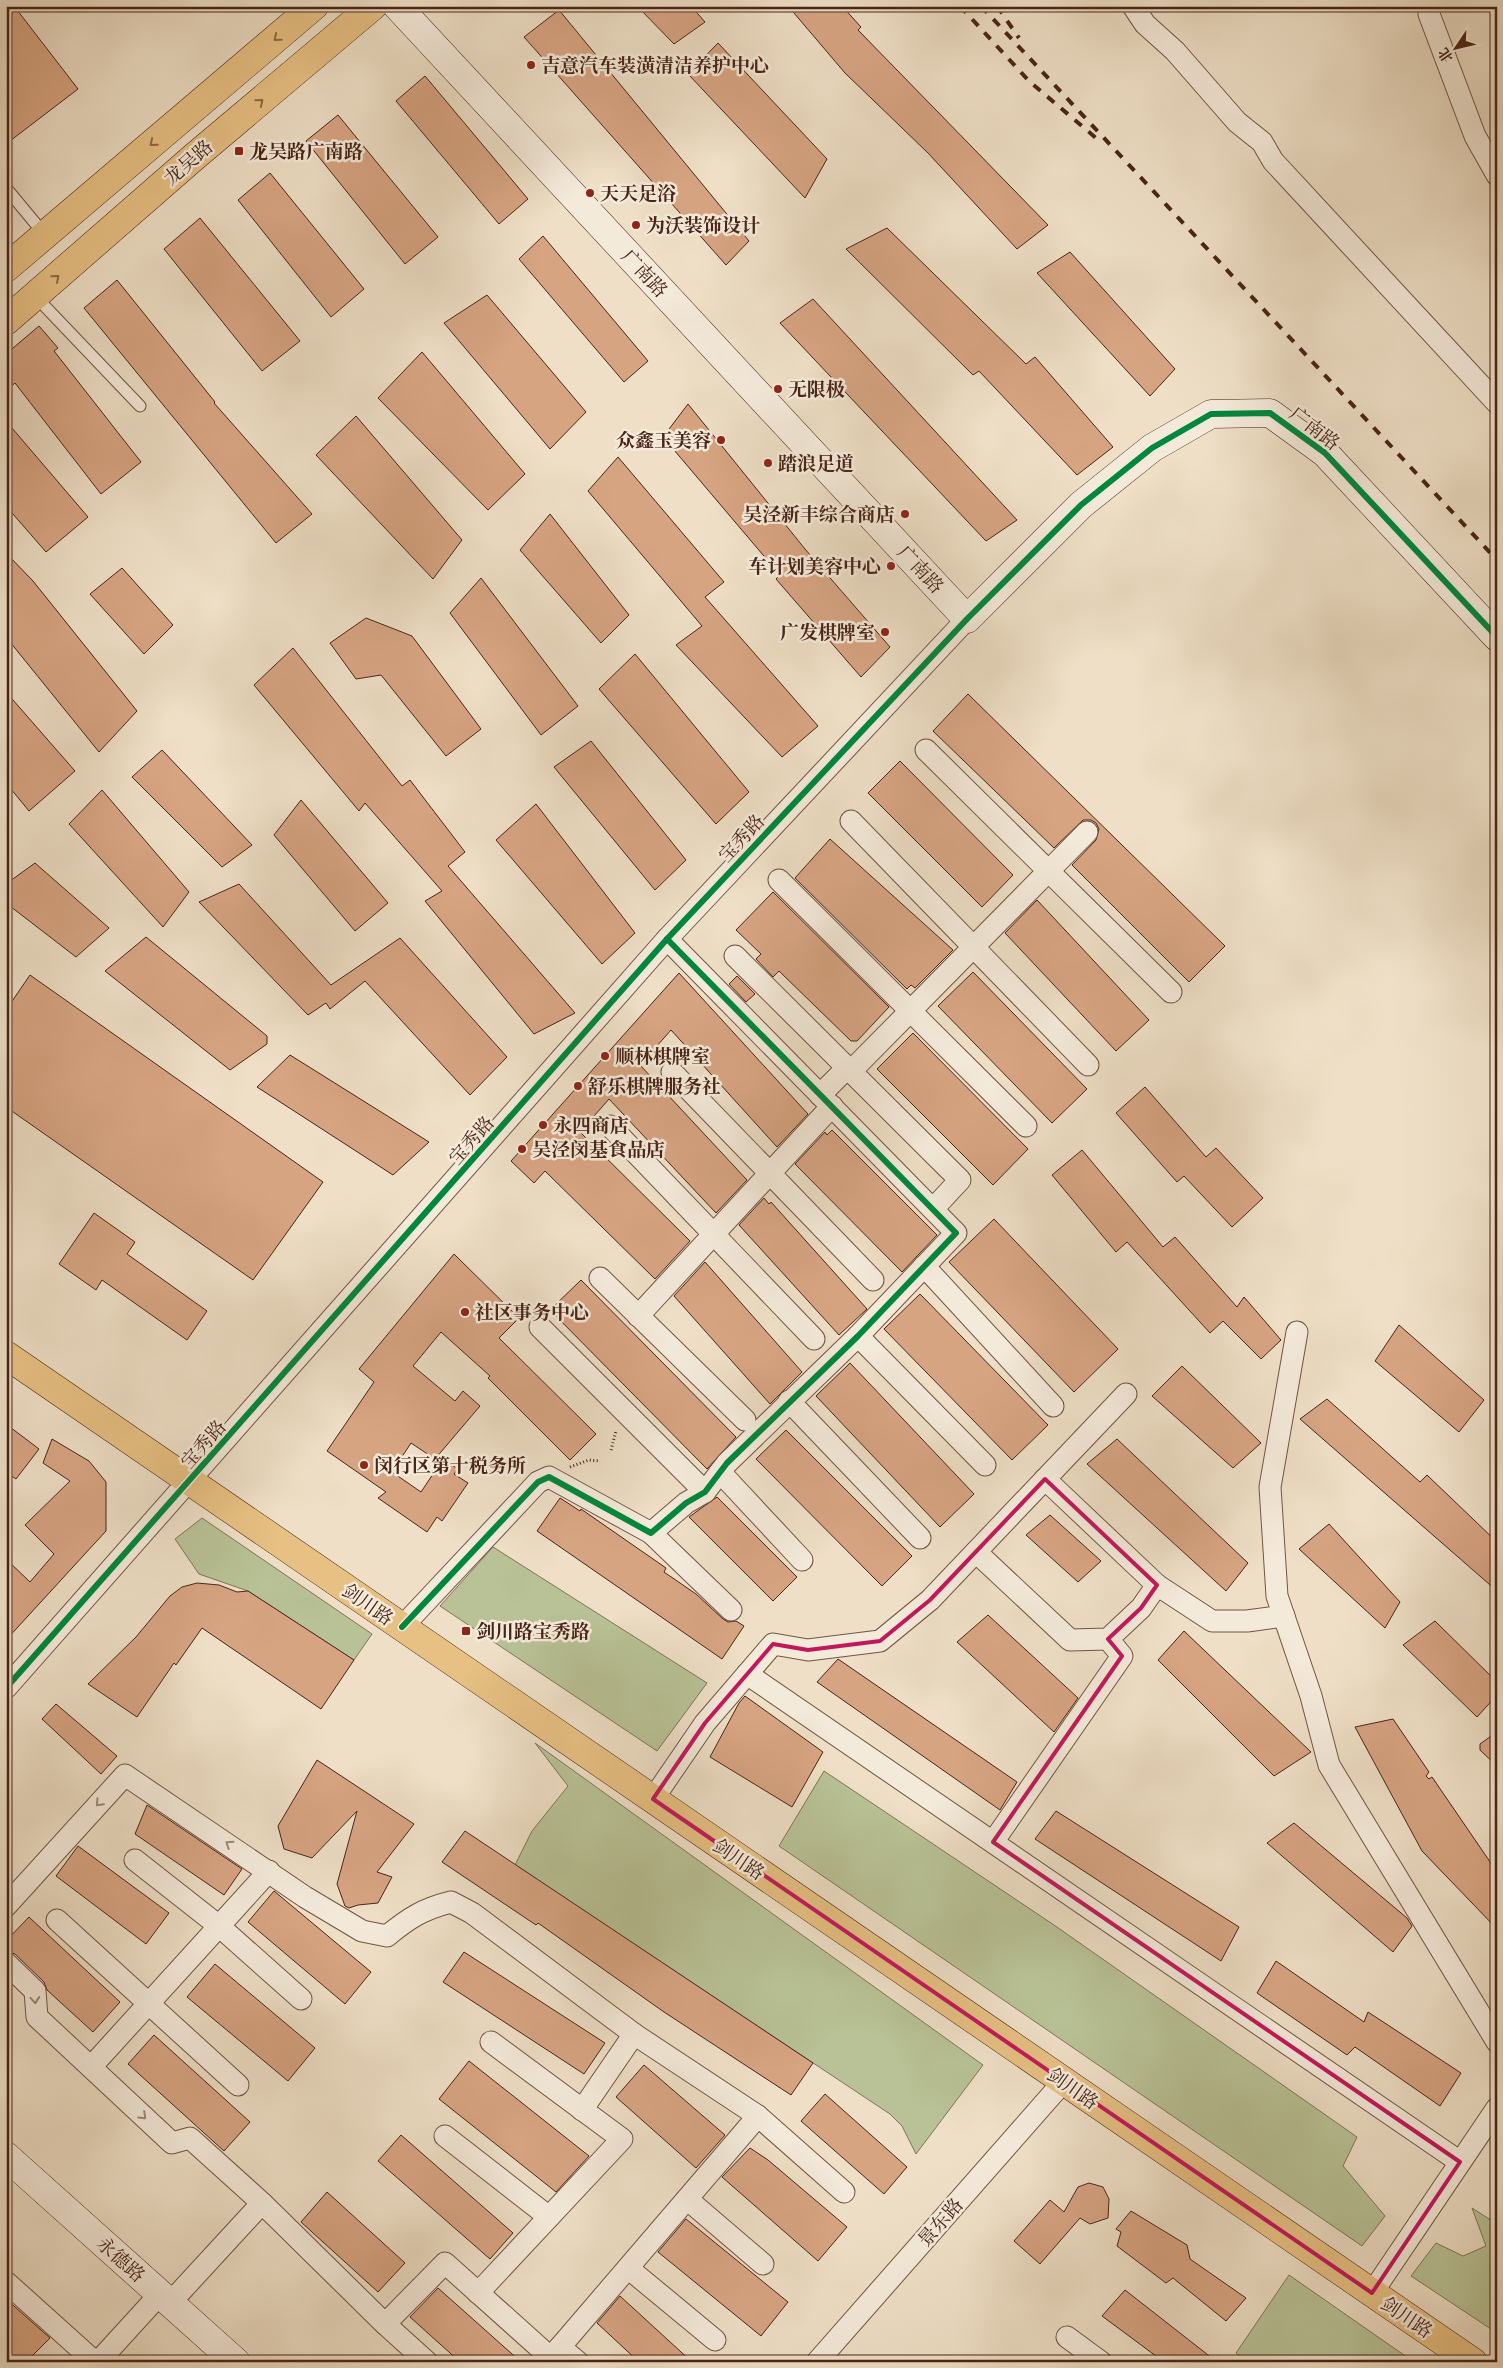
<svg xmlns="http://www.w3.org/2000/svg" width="1503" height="2368" font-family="Vollkorn,'Noto Serif SC',serif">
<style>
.green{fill:#b8c296;stroke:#807456}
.building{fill:#d7a482;stroke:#492517}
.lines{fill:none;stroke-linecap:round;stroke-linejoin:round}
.lane-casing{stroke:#725443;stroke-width:13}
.street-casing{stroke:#725443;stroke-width:23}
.secondary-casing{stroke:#492517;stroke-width:29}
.primary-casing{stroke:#492517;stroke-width:29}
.path{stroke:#492517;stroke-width:3;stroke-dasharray:1 2.5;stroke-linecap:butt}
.lane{stroke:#f4eada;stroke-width:11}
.street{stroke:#f4eada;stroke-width:21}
.secondary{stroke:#f4eada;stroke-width:28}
.primary{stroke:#e7c083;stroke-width:28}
.rail{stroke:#492517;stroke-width:4;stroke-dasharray:9 9;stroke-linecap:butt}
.cycleway-casing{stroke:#f4eada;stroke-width:9}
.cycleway{stroke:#00873e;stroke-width:6}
.oneway{stroke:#906b48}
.oneway2{stroke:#9e8878}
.marked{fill:none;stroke:#c2185b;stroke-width:4;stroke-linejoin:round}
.poi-dot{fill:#8f2418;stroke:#f4eada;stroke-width:2}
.labels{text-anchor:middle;stroke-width:5;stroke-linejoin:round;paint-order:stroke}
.poi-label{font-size:19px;font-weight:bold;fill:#492517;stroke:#f4eada;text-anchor:start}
.street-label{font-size:19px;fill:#492517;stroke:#f4eada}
</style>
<rect width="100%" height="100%" fill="#eedfc6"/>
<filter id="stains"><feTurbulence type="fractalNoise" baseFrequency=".004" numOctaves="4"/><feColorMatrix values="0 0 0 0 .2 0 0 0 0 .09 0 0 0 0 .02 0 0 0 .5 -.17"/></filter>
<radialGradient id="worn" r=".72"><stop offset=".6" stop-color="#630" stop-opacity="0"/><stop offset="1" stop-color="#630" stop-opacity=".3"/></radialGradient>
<g class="green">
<path d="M 202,1518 L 372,1634 L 354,1660 L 248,1591 L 199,1574 L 175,1539 Z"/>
<path d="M 493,1547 L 707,1683 L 657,1751 L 440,1606 Z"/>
<path d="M 535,1743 L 983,2065 L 916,2154 L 902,2126 L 890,2114 L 515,1865 L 532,1831 L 568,1786 Z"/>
<path d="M 824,1771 L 1054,1925 L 1357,2137 L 1343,2166 L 1385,2216 L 1362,2246 L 779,1846 Z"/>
<path d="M 1472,2208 L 1497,2224 L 1497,2333 L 1411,2276 L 1436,2243 L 1463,2256 L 1486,2246 Z"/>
<path d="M 1289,2275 L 1414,2362 L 1249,2362 L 1236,2353 Z"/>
</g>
<g class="building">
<path d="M 6,6 L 14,6 L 78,89 L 6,144 Z"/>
<path d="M 637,6 L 691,6 L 705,22 L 674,44 Z"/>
<path d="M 788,6 L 842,6 L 861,27 L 858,30 L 1048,225 L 1017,249 L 928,153 L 845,73 Z"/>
<path d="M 559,10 L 749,241 L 726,265 L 524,37 Z"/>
<path d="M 718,43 L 827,159 L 805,198 L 688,74 Z"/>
<path d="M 425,76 L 528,199 L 499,224 L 396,101 Z"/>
<path d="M 338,115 L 438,237 L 405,264 L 306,141 Z"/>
<path d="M 270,173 L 364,289 L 331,317 L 238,200 Z"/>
<path d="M 200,218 L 300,341 L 262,371 L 164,249 Z"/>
<path d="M 887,228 L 1026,364 L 1035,357 L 1113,447 L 1077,475 L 979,371 L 973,375 L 846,249 Z"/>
<path d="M 543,236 L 648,361 L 624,382 L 519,259 Z"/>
<path d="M 1070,252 L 1175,369 L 1150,396 L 1037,273 Z"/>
<path d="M 117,280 L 215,402 L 214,403 L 312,514 L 276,543 L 84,308 Z"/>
<path d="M 487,295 L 586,412 L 550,449 L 444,323 Z"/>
<path d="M 813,299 L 1017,520 L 986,541 L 780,323 Z"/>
<path d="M 39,326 L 58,348 L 54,351 L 141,462 L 101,494 L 15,383 L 6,391 L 6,354 Z"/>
<path d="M 422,352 L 525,474 L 488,510 L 378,398 Z"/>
<path d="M 688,404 L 805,549 L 890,647 L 861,677 L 776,579 L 780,575 L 663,437 Z"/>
<path d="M 356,416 L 462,540 L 433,579 L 316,455 Z"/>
<path d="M 6,421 L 88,517 L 46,552 L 6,506 Z"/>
<path d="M 618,457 L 724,582 L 705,597 L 818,726 L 782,757 L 676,645 L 702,626 L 588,491 Z"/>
<path d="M 550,514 L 629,615 L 601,643 L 520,550 Z"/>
<path d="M 6,553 L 33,581 L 137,711 L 99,752 L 6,637 Z"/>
<path d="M 122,568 L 173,625 L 144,654 L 90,594 Z"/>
<path d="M 481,578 L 578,706 L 541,735 L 450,613 Z"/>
<path d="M 366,618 L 412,636 L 481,729 L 446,756 L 381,675 L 356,679 L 330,643 Z"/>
<path d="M 293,648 L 402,786 L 410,780 L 465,852 L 448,866 L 575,1013 L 534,1034 L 425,901 L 442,891 L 365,803 L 359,811 L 254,685 Z"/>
<path d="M 635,654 L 749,792 L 716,824 L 599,689 Z"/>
<path d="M 6,692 L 75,771 L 29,811 L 6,783 Z"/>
<path d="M 968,694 L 1225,946 L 1189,982 L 1072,865 L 1096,840 L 1099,829 L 1096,823 L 1091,820 L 1083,820 L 1054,848 L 933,731 Z"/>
<path d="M 591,741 L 686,860 L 655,890 L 554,767 Z"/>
<path d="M 162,750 L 252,845 L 222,867 L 132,777 Z"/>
<path d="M 900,761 L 1013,875 L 982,907 L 868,793 Z"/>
<path d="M 102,790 L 189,892 L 163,927 L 69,824 Z"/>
<path d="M 301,800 L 388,903 L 355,931 L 274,835 Z"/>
<path d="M 536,804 L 635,933 L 602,964 L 496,840 Z"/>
<path d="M 830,839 L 953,950 L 915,988 L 911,985 L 907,989 L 795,878 Z"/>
<path d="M 35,863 L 109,928 L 76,957 L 6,903 L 6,884 Z"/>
<path d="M 239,884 L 331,985 L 400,938 L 507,1057 L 470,1095 L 365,981 L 330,1009 L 326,1003 L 308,1015 L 199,902 Z"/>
<path d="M 773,892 L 889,1007 L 857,1041 L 851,1041 L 779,971 L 773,977 L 756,959 L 761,954 L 736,930 Z"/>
<path d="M 1037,900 L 1149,1020 L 1116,1051 L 1005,933 Z"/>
<path d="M 146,937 L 267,1036 L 267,1044 L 230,1070 L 105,971 Z"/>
<path d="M 973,972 L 1087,1089 L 1052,1123 L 938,1006 Z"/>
<path d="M 679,973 L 808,1114 L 777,1147 L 671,1030 L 640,1065 L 747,1180 L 716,1213 L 609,1099 L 580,1132 L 690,1241 L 655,1279 L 545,1171 L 534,1183 L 511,1161 Z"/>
<path d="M 30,975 L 323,1182 L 253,1280 L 6,1107 L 6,1010 Z"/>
<path d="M 737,976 L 755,994 L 746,1002 L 729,984 Z"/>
<path d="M 913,1033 L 1028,1149 L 993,1185 L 877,1069 Z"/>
<path d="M 290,1055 L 429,1142 L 393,1175 L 257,1087 Z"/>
<path d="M 1145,1087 L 1206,1157 L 1216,1148 L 1263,1198 L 1232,1227 L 1184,1176 L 1177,1182 L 1116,1113 Z"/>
<path d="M 832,1130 L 937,1235 L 902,1272 L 795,1164 L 825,1132 L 827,1135 Z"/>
<path d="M 1082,1150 L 1163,1247 L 1175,1237 L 1237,1307 L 1244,1297 L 1281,1340 L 1261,1359 L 1223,1321 L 1210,1333 L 1127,1242 L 1116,1252 L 1052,1175 Z"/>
<path d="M 764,1198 L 769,1204 L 771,1202 L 867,1309 L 839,1335 L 739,1225 Z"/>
<path d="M 94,1213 L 135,1242 L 127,1254 L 207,1311 L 187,1340 L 102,1280 L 96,1290 L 59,1264 Z"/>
<path d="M 994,1219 L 1118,1349 L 1074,1392 L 949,1262 Z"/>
<path d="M 454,1254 L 519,1318 L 499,1338 L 596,1434 L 570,1460 L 488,1378 L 490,1376 L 441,1332 L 413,1366 L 455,1401 L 463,1391 L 480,1406 L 435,1459 L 411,1443 L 392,1472 L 421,1492 L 443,1459 L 458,1469 L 454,1474 L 468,1483 L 442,1521 L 437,1517 L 427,1532 L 378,1498 L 386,1492 L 327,1451 L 374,1382 L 359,1369 Z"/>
<path d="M 705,1262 L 802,1372 L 770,1404 L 674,1296 Z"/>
<path d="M 581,1280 L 736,1437 L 707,1469 L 550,1310 Z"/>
<path d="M 920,1294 L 1048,1425 L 1012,1460 L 884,1329 Z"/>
<path d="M 1399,1325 L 1484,1400 L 1459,1432 L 1375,1361 Z"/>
<path d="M 850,1363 L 974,1494 L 940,1527 L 816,1396 Z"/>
<path d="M 1182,1366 L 1261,1443 L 1233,1468 L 1152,1396 Z"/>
<path d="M 1327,1399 L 1420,1482 L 1427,1475 L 1497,1542 L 1497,1591 L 1300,1419 Z"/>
<path d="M 6,1424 L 39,1449 L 16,1479 L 6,1472 Z"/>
<path d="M 786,1430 L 912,1556 L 882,1586 L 756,1459 Z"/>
<path d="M 52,1439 L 89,1461 L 106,1482 L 106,1531 L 6,1640 L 6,1559 L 30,1582 L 54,1554 L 25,1525 L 70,1481 L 43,1463 Z"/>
<path d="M 1117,1439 L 1248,1563 L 1226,1591 L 1087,1464 Z"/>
<path d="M 717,1497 L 797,1577 L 773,1601 L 689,1517 Z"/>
<path d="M 560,1498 L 580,1511 L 581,1509 L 666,1568 L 664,1572 L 696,1594 L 723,1619 L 728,1622 L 736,1621 L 744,1626 L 722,1659 L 537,1531 Z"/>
<path d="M 1050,1515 L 1101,1561 L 1078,1582 L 1026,1535 Z"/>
<path d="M 1329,1524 L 1400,1602 L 1385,1628 L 1299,1549 Z"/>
<path d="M 197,1583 L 219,1585 L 237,1592 L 248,1591 L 354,1660 L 321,1709 L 202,1628 L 176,1665 L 174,1663 L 137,1717 L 88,1684 L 136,1637 L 170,1596 L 182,1587 Z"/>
<path d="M 988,1615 L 1078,1698 L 1054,1732 L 957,1642 Z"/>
<path d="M 1435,1621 L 1497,1682 L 1497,1695 L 1477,1717 L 1403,1645 Z"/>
<path d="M 1184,1631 L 1311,1752 L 1274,1776 L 1158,1660 Z"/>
<path d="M 838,1659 L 1017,1782 L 1000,1810 L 817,1682 Z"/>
<path d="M 745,1696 L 823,1752 L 792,1807 L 710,1757 L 739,1703 Z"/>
<path d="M 56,1704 L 117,1756 L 101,1774 L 42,1719 Z"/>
<path d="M 1393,1719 L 1429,1772 L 1426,1776 L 1429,1779 L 1432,1777 L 1497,1872 L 1497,1929 L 1422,1851 L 1355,1727 Z"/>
<path d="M 1497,1732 L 1497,1766 L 1480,1750 L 1480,1744 Z"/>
<path d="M 317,1760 L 414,1824 L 377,1872 L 392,1877 L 378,1903 L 358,1905 L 349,1908 L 345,1906 L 337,1884 L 357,1811 L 312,1858 L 284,1849 L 278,1826 Z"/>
<path d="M 147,1805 L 242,1869 L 224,1895 L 135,1834 Z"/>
<path d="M 1056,1811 L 1239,1927 L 1221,1961 L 1035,1839 Z"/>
<path d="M 1294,1823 L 1407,1918 L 1412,1926 L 1393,1952 L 1267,1843 Z"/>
<path d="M 465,1831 L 813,2063 L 791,2095 L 664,2012 L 538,1923 L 536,1925 L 442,1862 Z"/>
<path d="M 78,1846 L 169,1913 L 146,1944 L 56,1876 Z"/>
<path d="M 274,1891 L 371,1972 L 345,2004 L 248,1922 Z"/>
<path d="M 29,1917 L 120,2002 L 93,2032 L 47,1990 L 44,1982 L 15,1954 L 6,1951 L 6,1941 Z"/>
<path d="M 464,1952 L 605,2043 L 584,2074 L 443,1982 Z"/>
<path d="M 1276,1961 L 1364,2022 L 1368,2012 L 1461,2073 L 1440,2106 L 1355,2047 L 1347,2055 L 1257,1993 Z"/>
<path d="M 215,1964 L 315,2048 L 288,2081 L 187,1997 Z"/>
<path d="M 154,2035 L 250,2122 L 224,2151 L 128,2064 Z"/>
<path d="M 469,2061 L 589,2156 L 556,2192 L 439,2099 Z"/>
<path d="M 644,2065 L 725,2135 L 696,2168 L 616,2097 Z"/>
<path d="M 825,2094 L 907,2167 L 884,2194 L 801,2121 Z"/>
<path d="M 401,2135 L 513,2233 L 490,2259 L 378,2161 Z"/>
<path d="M 750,2148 L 768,2160 L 847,2227 L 818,2261 L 722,2177 Z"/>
<path d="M 1089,2183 L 1103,2187 L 1109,2199 L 1108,2218 L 1090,2224 L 1080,2218 L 1040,2264 L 1014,2241 L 1050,2200 L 1064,2212 L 1078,2187 Z"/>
<path d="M 327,2192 L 405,2263 L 378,2292 L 301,2222 Z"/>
<path d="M 1131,2211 L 1187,2245 L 1190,2259 L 1246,2298 L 1226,2321 L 1173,2278 L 1166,2283 L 1117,2246 L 1121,2232 L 1116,2229 Z"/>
<path d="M 686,2219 L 788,2302 L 761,2336 L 658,2252 Z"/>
<path d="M 438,2288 L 521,2362 L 460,2362 L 410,2317 Z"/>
<path d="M 1125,2290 L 1217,2362 L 1164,2362 L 1102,2316 Z"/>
<path d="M 620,2296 L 692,2362 L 639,2362 L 597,2323 Z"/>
<path d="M 6,2299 L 50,2338 L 26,2362 L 16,2362 L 6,2353 Z"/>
</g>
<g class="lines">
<g class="lane-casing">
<g id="lane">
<path d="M 6,188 L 45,235"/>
<path d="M 35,296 L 140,406"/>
</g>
</g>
<g class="street-casing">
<g id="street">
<path d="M 1133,6 L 1145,24 L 1175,51 L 1237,122 L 1262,142 L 1273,161 L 1497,403"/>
<path d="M 1430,6 L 1429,14 L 1475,136 L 1497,175"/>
<path d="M 926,750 L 1171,992"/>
<path d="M 851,821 L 1088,1065"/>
<path d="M 779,880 L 1026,1126"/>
<path d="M 735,956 L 960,1180 L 933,1209"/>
<path d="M 672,1072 L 873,1280"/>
<path d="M 820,1095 L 842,1073 L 857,1065 L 1087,832"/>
<path d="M 610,1126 L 814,1339"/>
<path d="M 924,1266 L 1053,1406"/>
<path d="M 600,1278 L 745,1420"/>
<path d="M 638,1316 L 832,1106"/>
<path d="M 540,1327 L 705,1492"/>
<path d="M 1297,1332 L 1270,1487 L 1277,1596 L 1311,1696 L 1329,1765 L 1497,2042"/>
<path d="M 858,1336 L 985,1465"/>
<path d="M 789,1401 L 920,1538"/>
<path d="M 720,1472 L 802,1560"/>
<path d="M 1045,1479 L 1157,1585"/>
<path d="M 651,1533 L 731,1610"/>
<path d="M 976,1552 L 1070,1640 L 1108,1639 L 1141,1608 L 1157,1585 L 1212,1621 L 1247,1621 L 1284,1616"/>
<path d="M 402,1627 L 538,1482 L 549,1477 L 651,1533 L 686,1503 L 705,1492 L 727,1463 L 858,1336 L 956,1233 L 667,939"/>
<path d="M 747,1674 L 1460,2162"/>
<path d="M 6,1688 L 667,939 L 967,619"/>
<path d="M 653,1799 L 705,1723 L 773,1644 L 808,1650 L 880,1641 L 930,1600 L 1126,1394"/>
<path d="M 993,1842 L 1122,1656 L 1108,1639"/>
<path d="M 135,1860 L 219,1926 L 301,1999"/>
<path d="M 6,1906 L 125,1775 L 305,1897 L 362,1931 L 387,1936 C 409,1918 423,1909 451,1902 L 472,1913 L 634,2034 L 758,2116 L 844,2192"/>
<path d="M 57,1920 L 238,2085"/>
<path d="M 6,1963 L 35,1991 L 37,2017 L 172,2143 L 190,2138 L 262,2203"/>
<path d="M 91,2067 L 269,1871"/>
<path d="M 582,2110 L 634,2034"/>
<path d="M 445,2136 L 549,2217"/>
<path d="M 687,2199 L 763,2264"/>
<path d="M 628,2268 L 715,2340"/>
<path d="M 6,2282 L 95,2362"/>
<path d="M 478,2293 L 622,2139 L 491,2042"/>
<path d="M 1372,2293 L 1497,2108"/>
<path d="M 170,2303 L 262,2203 L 385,2324 L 445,2263 L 551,2358"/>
<path d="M 385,2324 L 427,2362"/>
<path d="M 1067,2337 L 1101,2362"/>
<path d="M 560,2347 L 758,2116"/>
<path d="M 551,2358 L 560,2347 L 578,2362"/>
<path d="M 98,2362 L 160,2294"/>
<path d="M 817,2362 L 1064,2081"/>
</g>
</g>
<g class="secondary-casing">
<g id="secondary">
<path d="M 397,6 L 967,619 L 1081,505 L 1152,448 L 1211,414 L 1270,413 L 1325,453 L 1497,637"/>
<path d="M 6,2156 L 236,2362"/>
</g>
</g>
<g class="primary-casing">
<g id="primary">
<path d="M 6,268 L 314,6"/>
<path d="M 6,321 L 194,157 L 373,6"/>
<path d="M 6,1355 L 1473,2362"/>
</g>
</g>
<g class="path">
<path d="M 611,1450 L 616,1431"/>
<path d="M 570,1467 L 589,1460 L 599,1461"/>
</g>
<use href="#lane" class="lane"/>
<use href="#street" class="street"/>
<use href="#secondary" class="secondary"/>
<use href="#primary" class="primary"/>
<g class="rail">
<path d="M 960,6 L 1029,81 L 1096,138"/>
<path d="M 981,6 L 1497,560"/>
<path d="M 997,6 L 1019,38"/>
</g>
<g class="cycleway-casing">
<g id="cycleway">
<path d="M 402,1627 L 538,1482 L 549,1477 L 651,1533 L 686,1503 L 705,1492 L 727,1463 L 858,1336 L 956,1233 L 667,939"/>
<path d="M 6,1688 L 667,939 L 967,619 L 1081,505 L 1152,448 L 1211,414 L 1270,413 L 1325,453 L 1497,637"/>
</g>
</g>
<use href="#cycleway" class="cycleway"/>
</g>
<defs><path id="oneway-chevron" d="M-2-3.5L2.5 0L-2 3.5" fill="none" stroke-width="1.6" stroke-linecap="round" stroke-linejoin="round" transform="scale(1.25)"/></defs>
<g class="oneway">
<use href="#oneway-chevron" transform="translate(277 38) rotate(140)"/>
<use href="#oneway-chevron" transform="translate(260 102) rotate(-40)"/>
<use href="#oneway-chevron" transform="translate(153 143) rotate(140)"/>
<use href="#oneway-chevron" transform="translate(56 278) rotate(-41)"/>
</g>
<g class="oneway2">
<use href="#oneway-chevron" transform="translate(99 1803) rotate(133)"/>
<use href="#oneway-chevron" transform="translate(229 1844) rotate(-146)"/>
<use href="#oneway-chevron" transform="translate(35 2000) rotate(85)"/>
<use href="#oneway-chevron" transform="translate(143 2116) rotate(43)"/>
</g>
<path class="marked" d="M 1045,1479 L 1157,1585 L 1141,1608 L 1108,1639 L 1122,1656 L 993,1842 L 1460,2162 L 1372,2293 L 653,1799 L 705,1723 L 773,1644 L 808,1650 L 880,1641 L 930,1600 Z"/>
<g class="poi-dot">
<circle cx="531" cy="65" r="5"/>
<rect x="234" y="146" width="10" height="10" rx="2.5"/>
<circle cx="590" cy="193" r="5"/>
<circle cx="636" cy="225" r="5"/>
<circle cx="778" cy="389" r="5"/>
<circle cx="721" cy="440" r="5"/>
<circle cx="768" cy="463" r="5"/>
<circle cx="905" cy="514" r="5"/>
<circle cx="891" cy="566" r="5"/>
<circle cx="885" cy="632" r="5"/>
<circle cx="605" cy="1056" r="5"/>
<circle cx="578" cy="1086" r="5"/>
<circle cx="543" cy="1125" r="5"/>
<circle cx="522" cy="1149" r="5"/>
<circle cx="465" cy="1312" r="5"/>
<circle cx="364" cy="1465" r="5"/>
<rect x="461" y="1626" width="10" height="10" rx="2.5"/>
</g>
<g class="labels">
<g class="poi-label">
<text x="541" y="72">吉意汽车装潢清洁养护中心</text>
<text x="249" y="158">龙吴路广南路</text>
<text x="600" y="200">天天足浴</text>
<text x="646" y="232">为沃装饰设计</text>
<text x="788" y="396">无限极</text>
<text x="711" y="447" text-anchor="end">众鑫玉美容</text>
<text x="778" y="470">踏浪足道</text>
<text x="895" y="521" text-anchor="end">吴泾新丰综合商店</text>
<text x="881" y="573" text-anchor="end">车计划美容中心</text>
<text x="875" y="639" text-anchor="end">广发棋牌室</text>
<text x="615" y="1063">顺林棋牌室</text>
<text x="588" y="1093">舒乐棋牌服务社</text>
<text x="553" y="1132">永四商店</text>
<text x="532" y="1156">吴泾闵基食品店</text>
<text x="475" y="1319">社区事务中心</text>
<text x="374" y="1472">闵行区第十税务所</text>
<text x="476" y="1638">剑川路宝秀路</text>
</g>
<g class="street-label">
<text transform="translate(188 162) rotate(-41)" y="7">龙吴路</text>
<text transform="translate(645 273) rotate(47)" y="7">广南路</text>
<text transform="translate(1315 428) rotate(38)" y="7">广南路</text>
<text transform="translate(921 569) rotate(47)" y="7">广南路</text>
<text transform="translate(741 838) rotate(-47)" y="7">宝秀路</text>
<text transform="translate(471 1140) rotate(-49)" y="7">宝秀路</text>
<text transform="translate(203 1444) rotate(-49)" y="7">宝秀路</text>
<text transform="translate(368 1604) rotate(35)" y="7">剑川路</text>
<text transform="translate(739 1859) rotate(34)" y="7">剑川路</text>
<text transform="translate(1073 2088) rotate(35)" y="7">剑川路</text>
<text transform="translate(940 2222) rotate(-49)" y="7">景东路</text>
<text transform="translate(121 2259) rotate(42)" y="7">永德路</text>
<text transform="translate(1407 2317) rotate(34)" y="7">剑川路</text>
</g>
</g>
<rect width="1503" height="2368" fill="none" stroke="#eedfc6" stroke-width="25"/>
<rect x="8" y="8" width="1488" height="2353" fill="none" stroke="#492517" stroke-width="2.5"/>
<rect x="12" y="12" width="1478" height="2343" fill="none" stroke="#492517"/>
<g transform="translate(1456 48) rotate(235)" stroke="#f4eada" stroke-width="4" paint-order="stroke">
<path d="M0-4L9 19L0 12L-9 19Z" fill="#492517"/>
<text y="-8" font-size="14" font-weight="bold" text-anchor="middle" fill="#492517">北</text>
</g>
<rect width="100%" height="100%" filter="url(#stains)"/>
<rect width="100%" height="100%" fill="url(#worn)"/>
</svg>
